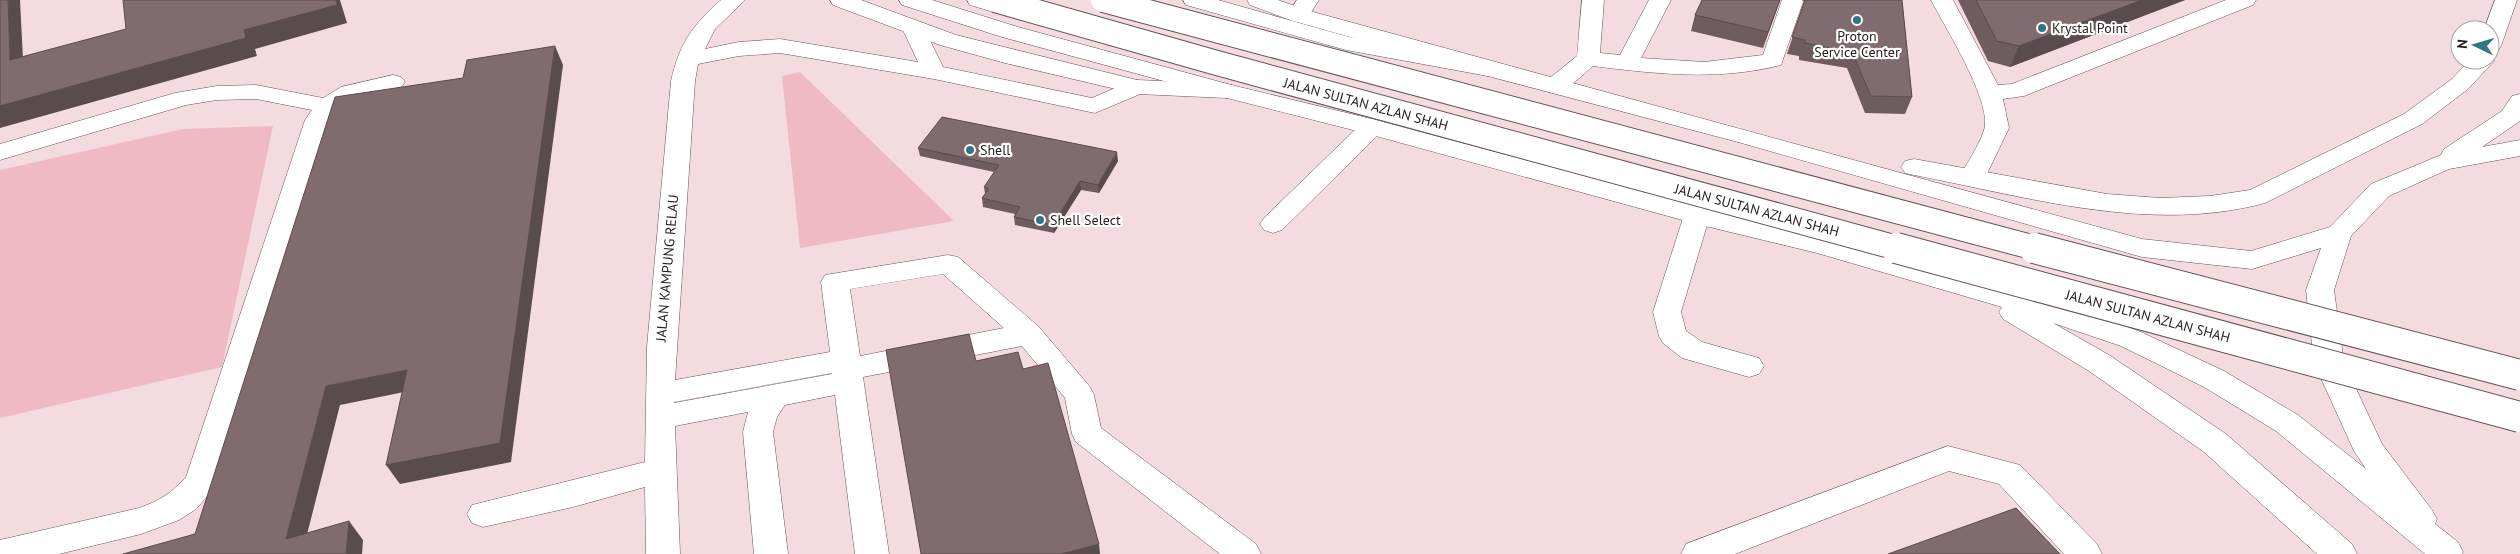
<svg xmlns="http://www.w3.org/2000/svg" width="2520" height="554" font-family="'PT Sans',sans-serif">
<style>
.green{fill:#f0bac5}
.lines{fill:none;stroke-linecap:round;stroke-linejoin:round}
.minor-casing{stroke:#675357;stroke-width:1}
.major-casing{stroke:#675357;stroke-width:1}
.highway-casing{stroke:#675357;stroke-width:1}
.minor{fill:#fff;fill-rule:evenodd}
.major{fill:#fff;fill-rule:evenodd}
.highway{fill:#fff;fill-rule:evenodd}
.highway-bridge-far1-casing{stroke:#675357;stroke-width:26;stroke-linecap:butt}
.highway-bridge-casing{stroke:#675357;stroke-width:32;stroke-linecap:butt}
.highway-bridge-far1{stroke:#fff;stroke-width:24}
.highway-bridge{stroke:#fff;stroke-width:30}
.wall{fill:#6e5c5f}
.shaded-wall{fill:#5a4b4e}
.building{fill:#806b6f;stroke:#5a4b4e}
.poi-dot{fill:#307683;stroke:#fff;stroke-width:2}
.labels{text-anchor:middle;stroke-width:4.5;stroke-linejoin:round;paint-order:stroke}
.poi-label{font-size:14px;fill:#261d1f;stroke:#fff;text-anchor:start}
.street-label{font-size:14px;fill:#261d1f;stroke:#fff}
</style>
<rect width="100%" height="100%" fill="#f4dbe0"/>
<g class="green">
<path d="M 800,72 L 954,221 L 800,248 L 782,76 Z"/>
<path d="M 273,126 L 222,367 L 0,418 L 0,170 L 183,129 Z"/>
</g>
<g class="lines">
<g class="minor-casing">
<g id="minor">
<path d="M 721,0 L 745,0 L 715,29 L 705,49 L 739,42 L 780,39 L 918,62 L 902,28 L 905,23 L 913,21 L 921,23 L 924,28 L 943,67 L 1092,98 L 1129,82 L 1137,80 L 1145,82 L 1149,87 L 1145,92 L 1095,113 L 934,79 L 780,53 L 739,56 L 698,64 L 695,81 L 675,380 L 830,352 L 821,282 L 825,275 L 948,255 L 958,257 L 1039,327 L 1090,387 L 1094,395 L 1101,428 L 1256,544 L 1261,554 L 1220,554 L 1076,442 L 1072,434 L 1065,398 L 1022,346 L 863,377 L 889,554 L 855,554 L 835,395 L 785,405 L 777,417 L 773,432 L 788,554 L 754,554 L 743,432 L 748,412 L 675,426 L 680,554 L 646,554 L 645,487 L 573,507 L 483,527 L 472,523 L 467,514 L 472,505 L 645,462 L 647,347 L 671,81 C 680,42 692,26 721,0 ZM 943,274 L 1004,328 L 860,356 L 850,289 ZM 832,373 L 832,374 L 674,403 L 674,402 Z"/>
<path d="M 1297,0 L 1319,0 L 1306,20 L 1298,22 L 1290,20 L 1287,15 Z"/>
<path d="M 1582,0 L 1604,0 L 1600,53 L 1620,55 L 1649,0 L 1671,0 L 1641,58 L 1704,62 L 1763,55 L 1782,0 L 1802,0 L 1803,2 L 1781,65 C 1718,81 1657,74 1593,66 C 1579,77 1565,96 1546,91 L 1542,86 L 1546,81 L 1577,56 Z"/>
<path d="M 1931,0 L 1953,0 L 1998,85 L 2012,84 L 2226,0 L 2256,0 L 2253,5 L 2024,96 L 2003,99 L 2009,128 L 1985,178 L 1981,184 L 1972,186 L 1963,184 L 1959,178 C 1966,165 1983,139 1985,126 C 1988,95 1946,29 1931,0 Z"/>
<path d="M 393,75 L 401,77 L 405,82 L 401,87 C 373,94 347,96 329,121 L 211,492 L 196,509 L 179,520 L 141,534 L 59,554 L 0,554 L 0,540 L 139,508 C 159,501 172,493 186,477 L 305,120 L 312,110 L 256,99 L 217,100 L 186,105 L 0,160 L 0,144 L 175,93 L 217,86 L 256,85 L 323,98 L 341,87 Z"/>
<path d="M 1372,119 L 1381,122 L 1384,127 L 1381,132 L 1282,230 L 1273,233 L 1264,230 L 1260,224 L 1264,218 L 1363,122 Z"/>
<path d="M 1697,206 L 1706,209 L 1710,215 L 1681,312 L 1686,331 L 1702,342 L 1759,358 L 1764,366 L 1759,374 L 1749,377 L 1682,358 L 1663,343 L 1659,336 L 1653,312 L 1684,215 L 1688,209 Z"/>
<path d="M 1948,446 L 2020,465 L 2097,544 L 2102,554 L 2064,554 L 1999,484 L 1949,471 L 1735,554 L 1681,554 L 1686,544 Z"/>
</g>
</g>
<g class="major-casing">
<g id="major">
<path d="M 830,0 L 861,0 L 956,35 L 1137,80 L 1227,84 L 1372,119 L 1697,206 L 1820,236 L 2089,313 L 2141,332 L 2224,371 L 2298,415 L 2366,469 L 2354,451 L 2314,363 L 2306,290 L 2321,248 L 2252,269 L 2142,257 L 1738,142 L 1480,74 L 1290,20 L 1250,5 L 1247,0 L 1278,0 L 1306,10 L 2142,239 L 2251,251 L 2330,227 L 2371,184 L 2441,155 L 2444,149 L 2502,111 L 2512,96 L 2520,94 L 2520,121 L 2482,147 L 2520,140 L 2520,156 L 2449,169 L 2389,196 L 2351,236 L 2334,290 L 2344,363 L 2382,444 L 2432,510 L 2437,519 L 2435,524 L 2458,542 L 2463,552 L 2462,554 L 2425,554 L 2276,431 L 2204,387 L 2121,346 L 2053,323 L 2109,355 L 2226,434 L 2352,544 L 2357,554 L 2317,554 L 2204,452 L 2089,371 L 2003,319 L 1999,312 L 2002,307 L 1817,253 L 1697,224 L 1365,133 L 1227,98 L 1137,94 L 1005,63 L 940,45 L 833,5 Z"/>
<path d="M 967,0 C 984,0 1021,0 1031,13 L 1028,18 L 1020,20 L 970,5 Z"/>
<path d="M 2495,0 L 2517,0 L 2501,46 L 2498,51 L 2490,53 L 2490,30 L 2484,30 Z"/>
<path d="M 2490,55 L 2495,60 L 2468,89 L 2422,124 L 2265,203 C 2150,234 2028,197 1914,175 L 1905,173 L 1901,167 L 1905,161 L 1914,159 L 2107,194 L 2160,198 L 2210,196 L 2250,190 L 2404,114 L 2452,79 L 2470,60 L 2490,60 Z"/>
</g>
</g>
<g class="highway-casing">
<g id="highway">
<path d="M 899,0 L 932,0 L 1018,27 L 1235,86 L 1239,91 L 1235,96 L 1227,98 L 1219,96 L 1002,37 L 902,5 Z"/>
<path d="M 1183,0 L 1218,0 L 1349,37 L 1488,62 L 1496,64 L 1500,69 L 1496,74 L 1488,76 L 1346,50 L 1186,5 Z"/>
</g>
</g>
<use href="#minor" class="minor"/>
<use href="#major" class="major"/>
<use href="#highway" class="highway"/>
<g class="highway-bridge-far1-casing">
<g id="highway-bridge-far1">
<path d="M 995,0 L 1217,63 L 1901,249"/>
<path d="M 1103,0 L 2039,249"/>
</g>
</g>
<g class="highway-bridge-casing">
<g id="highway-bridge">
<path d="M 1896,248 L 2520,417"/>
<path d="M 2034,248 L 2520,375"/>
</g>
</g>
<use href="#highway-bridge-far1" class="highway-bridge-far1"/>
<use href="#highway-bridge" class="highway-bridge"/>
</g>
<g class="wall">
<path d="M 1702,0 L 1780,0 L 1763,48 L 1691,31 L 1695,15 Z"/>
<path d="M 1803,0 L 1902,0 L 1912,97 L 1905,114 L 1865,113 L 1847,68 L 1799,60 L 1799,56 L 1787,54 L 1804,2 Z"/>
<path d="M 1958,0 L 2185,0 L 2010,67 L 1988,61 Z"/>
<path d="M 918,148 L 1118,161 L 1099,193 L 1081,190 L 1054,233 L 1015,225 L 1014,217 L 1015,214 L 983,207 L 982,198 L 985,194 L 984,187 L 994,172 L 920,156 Z"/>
</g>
<g class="shaded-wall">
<path d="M 8,0 L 20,0 L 24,79 L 10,60 Z"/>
<path d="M 336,0 L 340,0 L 347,23 L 255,49 L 257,56 L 0,128 L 0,106 L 244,30 Z"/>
<path d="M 1780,0 L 1763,48 L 1768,32 Z"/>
<path d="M 2142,0 L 2185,0 L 2010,67 L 2019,46 Z"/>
<path d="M 555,46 L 563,65 L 511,462 L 400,484 L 386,465 Z"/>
<path d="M 1117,152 L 1118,161 L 1099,193 L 1098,185 Z"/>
<path d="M 1080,181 L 1081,190 L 1054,233 L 1053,225 Z"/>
<path d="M 407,370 L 419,389 L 340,405 L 302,554 L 286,539 L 326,386 Z"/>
<path d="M 349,521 L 363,540 L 362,554 L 346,554 Z"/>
<path d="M 1099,544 L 1100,554 L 1061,554 Z"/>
</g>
<g class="building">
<path d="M 0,0 L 8,0 L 10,60 L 126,29 L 123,0 L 336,0 L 337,5 L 244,30 L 246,38 L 0,106 Z"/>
<path d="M 1702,0 L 1780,0 L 1768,32 L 1695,15 Z"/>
<path d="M 1805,0 L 1902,0 L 1912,97 L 1871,96 L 1852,52 L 1805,43 L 1805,40 L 1792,37 Z"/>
<path d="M 1976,0 L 2142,0 L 2019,46 L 1997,41 Z"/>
<path d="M 555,46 L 500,443 L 386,465 L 407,370 L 326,386 L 286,539 L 349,521 L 346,554 L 123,554 L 195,534 L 335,97 L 463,78 L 467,60 Z"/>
<path d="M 942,117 L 1117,152 L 1098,185 L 1080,181 L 1053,225 L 1014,217 L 1020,207 L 982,198 L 989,189 L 984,187 L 999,165 L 918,148 Z"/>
<path d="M 969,334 L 976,361 L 1018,352 L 1023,369 L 1048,363 L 1099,544 L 1061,554 L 921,554 L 886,350 Z"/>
<path d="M 2016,508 L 2060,554 L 1888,554 Z"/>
</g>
<g class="poi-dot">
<circle cx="1857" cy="20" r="5"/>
<circle cx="2042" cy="28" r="5"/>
<circle cx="970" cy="150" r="5"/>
<circle cx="1040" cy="220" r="5"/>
</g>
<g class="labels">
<g class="poi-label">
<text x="2052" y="33">Krystal Point</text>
<text x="1857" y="41" text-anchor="middle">Proton<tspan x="1857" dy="16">Service Center</tspan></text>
<text x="980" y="155">Shell</text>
<text x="1050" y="225">Shell Select</text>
</g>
<g class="street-label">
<text transform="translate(1366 104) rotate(15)" y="5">JALAN SULTAN AZLAN SHAH</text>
<text transform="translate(1757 210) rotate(15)" y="5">JALAN SULTAN AZLAN SHAH</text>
<text transform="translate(667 268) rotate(-85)" y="5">JALAN KAMPUNG RELAU</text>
<text transform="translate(2148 316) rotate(15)" y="5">JALAN SULTAN AZLAN SHAH</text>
</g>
</g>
<g transform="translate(2475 45) rotate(275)"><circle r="24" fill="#ffffff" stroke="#a8a5a5"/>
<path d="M0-4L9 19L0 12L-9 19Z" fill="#307683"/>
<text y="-8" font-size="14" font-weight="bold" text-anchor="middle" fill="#261d1f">N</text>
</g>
</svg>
